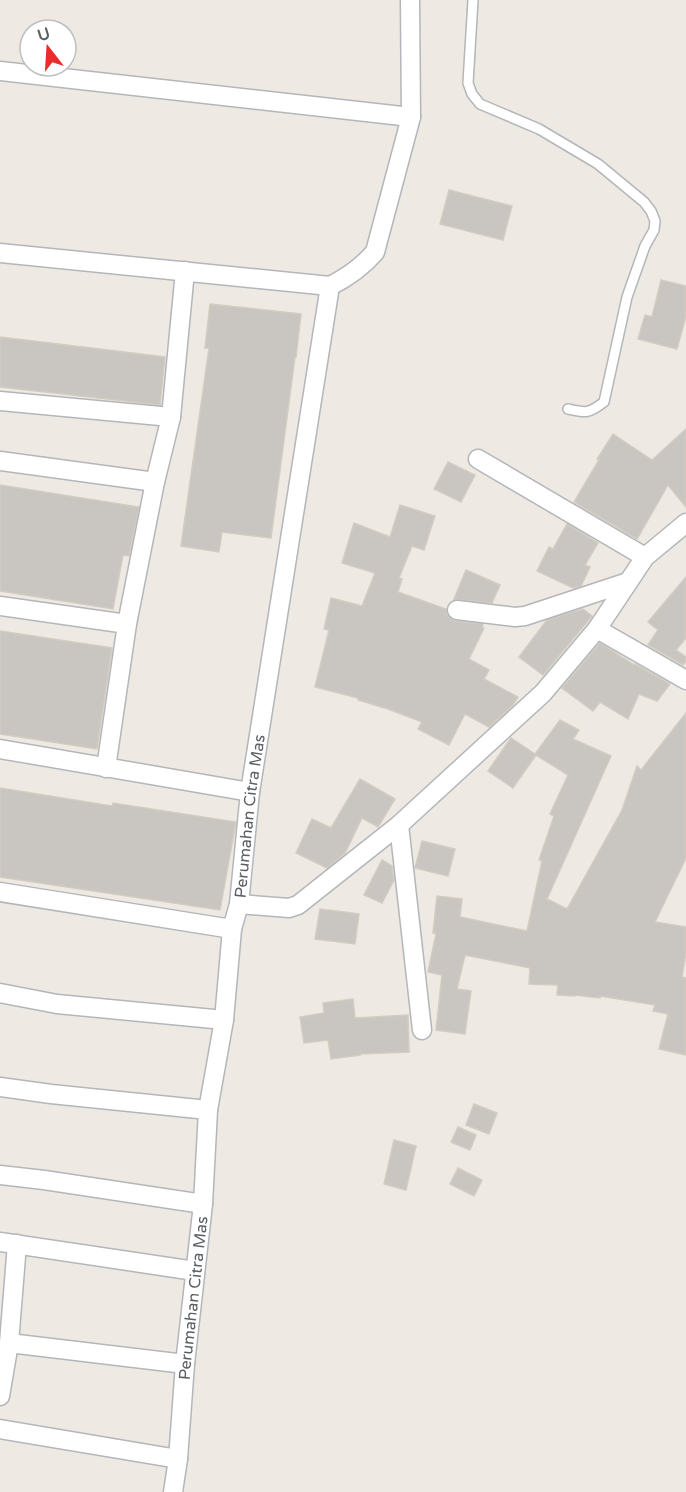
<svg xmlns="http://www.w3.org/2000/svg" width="686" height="1492" font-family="'Varela Round',sans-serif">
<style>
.building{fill:#c9c5c0;stroke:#d2ccc1;stroke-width:1.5}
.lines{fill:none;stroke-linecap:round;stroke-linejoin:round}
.lane-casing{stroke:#b3b6ba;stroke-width:12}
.street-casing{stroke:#b3b6ba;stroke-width:21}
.lane{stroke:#fff;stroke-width:9}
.street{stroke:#fff;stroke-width:18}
.labels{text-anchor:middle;stroke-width:6;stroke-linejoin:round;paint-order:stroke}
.street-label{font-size:16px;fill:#5b5f64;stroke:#fff}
</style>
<rect width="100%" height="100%" fill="#eeeae3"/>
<g class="building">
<path d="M 449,190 L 512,206 L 503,240 L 440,224 Z"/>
<path d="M 661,280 L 686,286 L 686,316 L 677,349 L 638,339 L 645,315 L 652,317 Z"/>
<path d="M 210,304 L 301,314 L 296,357 L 295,357 L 271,538 L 222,532 L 219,552 L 181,546 L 209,348 L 205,348 Z"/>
<path d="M 0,337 L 165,357 L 160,405 L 0,387 Z"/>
<path d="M 686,429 L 686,507 L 668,485 L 637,539 L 574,502 L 599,460 L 597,459 L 613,434 L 652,460 Z"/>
<path d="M 448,462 L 475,475 L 461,502 L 434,489 Z"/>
<path d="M 0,485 L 139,507 L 129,556 L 123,555 L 113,609 L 0,591 Z"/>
<path d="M 400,505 L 435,516 L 424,550 L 412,546 L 399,578 L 402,579 L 398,592 L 446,609 L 447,615 L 451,619 L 455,621 L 483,624 L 482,627 L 484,628 L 469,659 L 489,670 L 484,679 L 518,697 L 513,705 L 489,727 L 465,714 L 449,745 L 418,729 L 422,722 L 388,709 L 358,700 L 358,698 L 315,687 L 329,630 L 324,629 L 331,598 L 362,606 L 375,573 L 342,563 L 354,523 L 390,537 Z"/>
<path d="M 567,524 L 598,543 L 585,565 L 590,567 L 581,586 L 573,588 L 537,571 L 549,547 L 553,549 Z"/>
<path d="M 466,570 L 500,585 L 492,603 L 454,599 Z"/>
<path d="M 686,577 L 686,638 L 676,650 L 686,657 L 686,661 L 683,665 L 648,645 L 658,630 L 648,622 Z"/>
<path d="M 583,609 L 592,616 L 543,675 L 519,657 L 547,620 Z"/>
<path d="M 0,631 L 112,648 L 97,749 L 0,734 Z"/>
<path d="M 600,643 L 634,665 L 635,664 L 670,684 L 657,701 L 639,694 L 628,719 L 600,702 L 593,711 L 562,688 Z"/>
<path d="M 686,713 L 686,858 L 655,922 L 686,927 L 686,953 L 682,977 L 686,978 L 686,1055 L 659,1049 L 668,1014 L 653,1011 L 655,1005 L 600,996 L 600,998 L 575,995 L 575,996 L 557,995 L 558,985 L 529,984 L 530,968 L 465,955 L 457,989 L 471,991 L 465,1034 L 436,1030 L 442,975 L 428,972 L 436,934 L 433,933 L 437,896 L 462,899 L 460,917 L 527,931 L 542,861 L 539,860 L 554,816 L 550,814 L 568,775 L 536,755 L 513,788 L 488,771 L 511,738 L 535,754 L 560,720 L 579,730 L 573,739 L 611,756 L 547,899 L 567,909 L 622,810 L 637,766 L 641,770 Z"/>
<path d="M 360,779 L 395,799 L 378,827 L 362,818 L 345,853 L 327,868 L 296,853 L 312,819 L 331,828 Z"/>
<path d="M 0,788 L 112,806 L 113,803 L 236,822 L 220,910 L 0,877 Z"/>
<path d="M 422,841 L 455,849 L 448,876 L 415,868 Z"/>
<path d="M 382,860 L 392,866 L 394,880 L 382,903 L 364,895 Z"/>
<path d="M 320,909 L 359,914 L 355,944 L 315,939 Z"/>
<path d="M 353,999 L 355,1018 L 408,1015 L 409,1052 L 360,1054 L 360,1055 L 331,1059 L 328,1040 L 304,1043 L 300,1017 L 324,1013 L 323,1003 Z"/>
<path d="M 474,1104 L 497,1113 L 489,1134 L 466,1125 Z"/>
<path d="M 458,1127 L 476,1135 L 470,1150 L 451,1142 Z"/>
<path d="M 394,1140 L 416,1146 L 406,1190 L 384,1184 Z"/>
<path d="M 458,1168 L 482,1180 L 474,1196 L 450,1184 Z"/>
</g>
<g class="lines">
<g class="lane-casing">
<path id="lane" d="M 473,0 L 468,83 L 472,94 L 480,104 L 539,129 L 598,164 L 644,202 L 651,211 L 655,221 L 654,230 L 645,246 L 627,297 L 604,402 C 588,414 586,413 568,409"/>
</g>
<g class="street-casing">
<g id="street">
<path d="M 0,71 L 411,117"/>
<path d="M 0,253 L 330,286"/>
<path d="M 330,286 C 348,277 362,267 375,252 L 411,117 L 410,0"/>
<path d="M 0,401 L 171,417"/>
<path d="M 478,459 L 645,557"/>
<path d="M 0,461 L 155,482"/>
<path d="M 0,606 L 127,624"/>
<path d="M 457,610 L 515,617 L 525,616 L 628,582"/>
<path d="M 597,629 L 686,680"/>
<path d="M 0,749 L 250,792"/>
<path d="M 106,768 L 127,624 L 155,482 L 171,417 L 185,271"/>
<path d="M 399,825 L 422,1030"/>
<path d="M 0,892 L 232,929"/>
<path d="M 239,904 L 289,908 L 298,905 L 399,825 L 543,693 L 597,629 L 645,557 L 686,523"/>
<path d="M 0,993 L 57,1004 L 224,1020"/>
<path d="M 0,1087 L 51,1094 L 208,1110"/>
<path d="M 0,1175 L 44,1180 L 203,1204"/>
<path d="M 0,1242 L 195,1271"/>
<path d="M 9,1343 L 185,1364"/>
<path d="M 0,1396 L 9,1343 L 17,1244"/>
<path d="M 0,1429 L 178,1459"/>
<path id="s1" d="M 173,1492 L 178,1459 L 185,1364 L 203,1204 L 208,1110 L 224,1020 L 232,929 L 239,904 L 250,792 L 330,286"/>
</g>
</g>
<use href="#lane" class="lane"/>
<use href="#street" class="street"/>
</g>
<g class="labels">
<g class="street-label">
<text dy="6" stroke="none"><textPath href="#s1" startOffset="681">Perumahan Citra Mas</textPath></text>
<text dy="6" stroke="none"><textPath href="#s1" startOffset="195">Perumahan Citra Mas</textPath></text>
</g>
</g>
<g transform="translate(48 48) rotate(343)"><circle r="28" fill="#ffffff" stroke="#bdbfc1" stroke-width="1.5"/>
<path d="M0-4.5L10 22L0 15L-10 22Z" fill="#ea2c2d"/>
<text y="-9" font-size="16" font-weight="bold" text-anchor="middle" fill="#5b5f64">U</text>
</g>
</svg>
